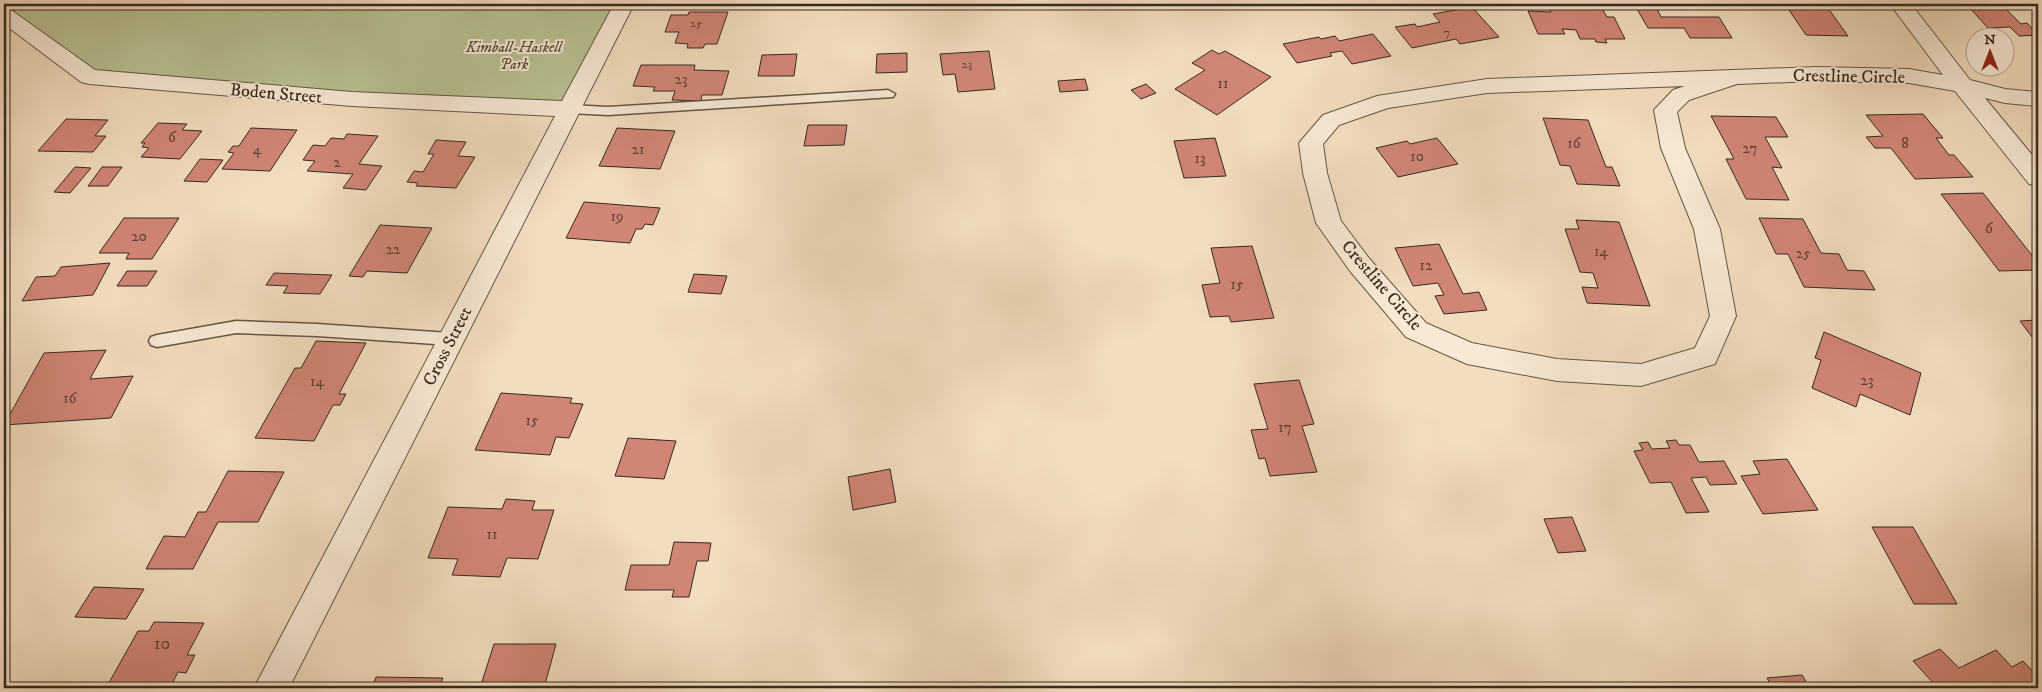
<svg xmlns="http://www.w3.org/2000/svg" width="2042" height="692" font-family="'IM FELL DW Pica',serif">
<style>
.green{fill:#b9c193;stroke:#787658}
.building{fill:#d18575;stroke:#362a1d}
.lines{fill:none;stroke-linecap:round;stroke-linejoin:round}
.lane-casing{stroke:#655745;stroke-width:3}
.street-casing{stroke:#655745;stroke-width:2}
.lane{fill:#f7e9d5;fill-rule:evenodd}
.street{fill:#f7e9d5;fill-rule:evenodd}
.labels{text-anchor:middle;stroke-width:4;stroke-linejoin:round;paint-order:stroke}
.far-number-label{font-size:12px;fill:#5d4133}
.far-park-label{font-size:15px;font-style:italic;fill:#57503a;stroke:#f7e9d5}
.number-label{font-size:15px;fill:#5d4133}
.street-label{font-size:18px;fill:#362a1d;stroke:#f7e9d5}
.near-number-label{font-size:18px;fill:#5d4133}
</style>
<rect width="100%" height="100%" fill="#f2ddbe"/>
<filter id="stains"><feTurbulence type="fractalNoise" baseFrequency=".004" numOctaves="4"/><feColorMatrix values="0 0 0 0 .2 0 0 0 0 .09 0 0 0 0 .02 0 0 0 .5 -.17"/></filter>
<radialGradient id="worn" r=".72"><stop offset=".6" stop-color="#630" stop-opacity="0"/><stop offset="1" stop-color="#630" stop-opacity=".3"/></radialGradient>
<path class="green" d="M 4,4 L 624,4 L 569,109 L 89,77 L 4,18 Z"/>
<g class="building">
<path d="M 1548,4 L 1600,5 L 1607,17 L 1614,17 L 1625,39 L 1605,39 L 1607,43 L 1596,42 L 1595,39 L 1580,39 L 1576,30 L 1562,29 L 1565,34 L 1538,34 L 1528,11 L 1551,12 Z"/>
<path d="M 1785,4 L 1825,4 L 1848,36 L 1806,35 Z"/>
<path d="M 2002,5 L 2021,24 L 2027,23 L 2038,35 L 2019,36 L 2010,27 L 1988,28 L 1968,6 Z"/>
<path d="M 1472,7 L 1499,37 L 1460,44 L 1456,39 L 1412,48 L 1395,27 L 1415,24 L 1417,27 L 1440,22 L 1433,14 Z"/>
<path d="M 1637,9 L 1657,9 L 1661,17 L 1719,17 L 1732,38 L 1690,38 L 1684,28 L 1648,28 Z"/>
<path d="M 689,12 L 728,12 L 717,44 L 705,44 L 703,48 L 687,48 L 688,44 L 675,43 L 679,32 L 665,32 L 671,15 L 688,15 Z"/>
<path d="M 1373,34 L 1391,56 L 1352,64 L 1342,51 L 1330,53 L 1332,56 L 1297,63 L 1283,44 L 1319,37 L 1321,39 L 1335,36 L 1339,41 Z"/>
<path d="M 1212,50 L 1219,54 L 1225,51 L 1271,77 L 1217,115 L 1175,89 L 1205,70 L 1192,63 Z"/>
<path d="M 989,51 L 995,89 L 958,92 L 955,74 L 943,75 L 940,54 Z"/>
<path d="M 907,53 L 907,72 L 876,73 L 877,54 Z"/>
<path d="M 797,54 L 794,76 L 758,76 L 762,55 Z"/>
<path d="M 641,65 L 695,65 L 694,70 L 729,71 L 722,95 L 702,95 L 701,101 L 672,100 L 675,91 L 653,91 L 655,87 L 633,86 Z"/>
<path d="M 1085,79 L 1088,90 L 1060,92 L 1058,81 Z"/>
<path d="M 1146,84 L 1156,93 L 1141,99 L 1131,90 Z"/>
<path d="M 1923,114 L 1943,138 L 1936,138 L 1949,155 L 1954,155 L 1973,177 L 1915,179 L 1891,148 L 1875,148 L 1866,137 L 1883,136 L 1866,115 Z"/>
<path d="M 1711,116 L 1776,117 L 1788,137 L 1765,137 L 1782,168 L 1772,167 L 1789,200 L 1746,199 L 1726,159 L 1734,159 Z"/>
<path d="M 1543,118 L 1588,120 L 1606,167 L 1612,167 L 1620,186 L 1577,184 L 1570,166 L 1560,165 Z"/>
<path d="M 66,119 L 108,120 L 95,136 L 106,136 L 93,152 L 38,151 Z"/>
<path d="M 158,123 L 187,124 L 182,130 L 202,131 L 180,159 L 141,157 L 149,148 L 142,147 L 145,143 L 141,143 Z"/>
<path d="M 808,125 L 847,125 L 844,145 L 804,146 Z"/>
<path d="M 251,128 L 297,130 L 270,171 L 222,169 L 234,153 L 228,152 L 233,146 L 239,146 Z"/>
<path d="M 617,128 L 675,131 L 660,169 L 599,166 Z"/>
<path d="M 347,134 L 378,136 L 359,164 L 382,166 L 366,190 L 343,188 L 353,174 L 307,171 L 315,161 L 303,160 L 313,145 L 325,146 L 331,138 L 344,139 Z"/>
<path d="M 1215,138 L 1226,176 L 1184,178 L 1174,141 Z"/>
<path d="M 1437,138 L 1458,164 L 1398,177 L 1376,148 L 1407,141 L 1410,144 Z"/>
<path d="M 436,140 L 466,142 L 458,156 L 475,157 L 456,188 L 416,186 L 418,183 L 407,182 L 414,171 L 423,172 L 434,154 L 428,154 Z"/>
<path d="M 200,159 L 223,160 L 207,182 L 184,181 Z"/>
<path d="M 75,167 L 91,168 L 70,193 L 54,192 Z"/>
<path d="M 102,167 L 122,167 L 108,186 L 88,186 Z"/>
<path d="M 1983,193 L 2038,263 L 2038,270 L 1999,271 L 1941,194 Z"/>
<path d="M 584,202 L 660,208 L 653,225 L 645,224 L 642,229 L 636,229 L 630,243 L 566,238 Z"/>
<path d="M 124,218 L 179,218 L 152,259 L 126,259 L 129,253 L 99,253 Z"/>
<path d="M 1759,218 L 1803,219 L 1821,253 L 1839,254 L 1847,270 L 1864,271 L 1875,290 L 1804,287 L 1788,254 L 1776,254 Z"/>
<path d="M 1576,220 L 1619,222 L 1650,306 L 1587,303 L 1582,287 L 1598,288 L 1593,273 L 1580,272 L 1565,229 L 1579,229 Z"/>
<path d="M 380,225 L 432,228 L 407,273 L 367,271 L 363,277 L 349,276 Z"/>
<path d="M 1439,244 L 1463,294 L 1479,292 L 1487,310 L 1444,314 L 1435,296 L 1444,295 L 1438,283 L 1413,286 L 1395,248 Z"/>
<path d="M 1252,246 L 1274,318 L 1231,322 L 1229,316 L 1210,317 L 1202,285 L 1220,283 L 1211,248 Z"/>
<path d="M 110,263 L 93,295 L 22,301 L 36,277 L 55,276 L 61,267 Z"/>
<path d="M 127,271 L 157,271 L 147,286 L 117,286 Z"/>
<path d="M 274,273 L 332,275 L 320,294 L 283,293 L 288,286 L 266,285 Z"/>
<path d="M 694,274 L 727,276 L 721,294 L 688,292 Z"/>
<path d="M 2038,320 L 2038,337 L 2032,337 L 2020,321 Z"/>
<path d="M 1824,332 L 1921,373 L 1910,415 L 1860,394 L 1856,407 L 1812,388 L 1821,360 L 1815,358 Z"/>
<path d="M 316,341 L 366,343 L 339,394 L 346,394 L 340,405 L 333,405 L 314,441 L 255,438 L 295,368 L 301,368 Z"/>
<path d="M 106,350 L 90,379 L 133,376 L 111,418 L 4,425 L 44,353 Z"/>
<path d="M 1299,380 L 1314,424 L 1302,426 L 1317,472 L 1270,476 L 1265,458 L 1259,459 L 1251,430 L 1268,429 L 1254,384 Z"/>
<path d="M 501,393 L 572,398 L 570,403 L 583,404 L 569,438 L 556,437 L 550,455 L 475,450 Z"/>
<path d="M 628,438 L 676,441 L 664,479 L 615,476 Z"/>
<path d="M 1676,440 L 1679,445 L 1690,445 L 1699,462 L 1724,461 L 1737,484 L 1710,485 L 1706,477 L 1691,478 L 1709,512 L 1686,513 L 1671,482 L 1650,483 L 1634,451 L 1643,450 L 1639,443 L 1648,442 L 1652,449 L 1670,448 L 1666,441 Z"/>
<path d="M 1787,459 L 1818,510 L 1763,514 L 1741,476 L 1760,474 L 1753,461 Z"/>
<path d="M 890,469 L 896,502 L 853,510 L 848,477 Z"/>
<path d="M 228,471 L 284,472 L 258,522 L 218,522 L 193,569 L 146,569 L 164,536 L 185,537 L 198,512 L 206,512 Z"/>
<path d="M 506,499 L 535,501 L 532,510 L 554,510 L 538,559 L 507,558 L 500,577 L 452,575 L 458,559 L 428,558 L 448,507 L 502,509 Z"/>
<path d="M 1572,517 L 1586,551 L 1558,553 L 1544,519 Z"/>
<path d="M 1872,527 L 1913,527 L 1957,604 L 1914,604 Z"/>
<path d="M 674,542 L 711,543 L 708,561 L 697,561 L 689,597 L 672,597 L 674,590 L 625,590 L 631,565 L 669,565 Z"/>
<path d="M 94,587 L 144,589 L 126,619 L 75,617 Z"/>
<path d="M 154,622 L 204,623 L 187,655 L 195,655 L 186,673 L 178,672 L 170,688 L 106,688 L 138,631 L 149,631 Z"/>
<path d="M 494,644 L 556,644 L 544,688 L 480,688 Z"/>
<path d="M 1940,649 L 1959,668 L 1996,650 L 2012,667 L 2023,661 L 2038,677 L 2038,688 L 1938,688 L 1913,661 Z"/>
<path d="M 1802,675 L 1810,688 L 1773,688 L 1767,678 Z"/>
<path d="M 376,677 L 443,678 L 439,688 L 372,688 Z"/>
</g>
<g class="lines">
<g class="lane-casing">
<g id="lane">
<path d="M 888,90 L 895,94 L 893,97 L 608,115 L 569,113 L 564,112 L 562,109 L 564,106 L 569,105 L 608,107 Z"/>
<path d="M 236,321 L 317,324 L 450,333 L 456,335 L 458,339 L 456,343 L 450,345 L 317,336 L 236,333 L 157,347 L 151,345 L 149,341 L 151,337 L 157,335 Z"/>
</g>
</g>
<g class="street-casing">
<g id="street">
<path d="M 614,4 L 634,4 L 289,688 L 254,688 L 555,116 L 352,106 L 89,84 L 81,82 L 4,24 L 4,8 L 11,10 L 95,70 L 352,92 L 562,101 Z"/>
<path d="M 1890,4 L 1911,4 L 1970,80 L 2005,89 L 2038,92 L 2038,106 L 2005,103 L 1985,98 L 2038,162 L 2038,186 L 2029,184 L 1955,91 L 1909,83 L 1816,81 L 1737,84 L 1689,100 L 1677,112 L 1685,148 L 1720,229 L 1736,316 L 1715,364 L 1641,386 L 1557,381 L 1467,364 L 1406,337 L 1350,271 L 1316,223 L 1303,173 L 1299,143 L 1323,115 L 1377,96 L 1487,79 L 1816,67 L 1909,69 L 1943,75 ZM 1685,86 L 1673,90 L 1654,110 L 1661,148 L 1694,229 L 1710,316 L 1695,348 L 1641,364 L 1557,359 L 1472,343 L 1426,323 L 1368,257 L 1341,221 L 1327,173 L 1323,144 L 1339,125 L 1388,108 L 1487,93 Z"/>
</g>
</g>
<use href="#lane" class="lane"/>
<use href="#street" class="street"/>
</g>
<g class="labels">
<g class="far-number-label">
<text x="696" y="27">25</text>
<text x="1447" y="36">7</text>
<text x="967" y="68">23</text>
</g>
<g class="far-park-label">
<text x="514" y="52">Kimball-Haskell<tspan x="514" dy="17">Park</tspan></text>
</g>
<g class="number-label">
<text x="681" y="84">23</text>
<text x="1223" y="88">11</text>
<text x="172" y="142">6</text>
<text x="1574" y="148">16</text>
<text x="1905" y="148">8</text>
<text x="1750" y="153">27</text>
<text x="257" y="154">4</text>
<text x="638" y="154">21</text>
<text x="1417" y="161">10</text>
<text x="1200" y="163">13</text>
<text x="337" y="167">2</text>
<text x="617" y="221">19</text>
<text x="1989" y="233">6</text>
<text x="139" y="241">20</text>
<text x="393" y="254">22</text>
<text x="1601" y="256">14</text>
<text x="1803" y="258">25</text>
<text x="1426" y="270">12</text>
<text x="1237" y="289">15</text>
<text x="1867" y="385">23</text>
<text x="317" y="386">14</text>
<text x="70" y="403">16</text>
<text x="532" y="425">15</text>
<text x="1285" y="432">17</text>
<text x="492" y="539">11</text>
</g>
<g class="street-label">
<text transform="translate(1849 76) rotate(1)" y="6">Crestline Circle</text>
<text transform="translate(276 93) rotate(5)" y="6">Boden Street</text>
<text transform="translate(1382 285) rotate(49)" y="6">Crestline Circle</text>
<text transform="translate(447 346) rotate(-63)" y="6">Cross Street</text>
</g>
<g class="near-number-label">
<text x="162" y="649">10</text>
</g>
</g>
<rect width="2042" height="692" fill="none" stroke="#f2ddbe" stroke-width="20"/>
<rect x="5" y="5" width="2032" height="682" fill="none" stroke="#362a1d" stroke-width="2.5"/>
<rect x="10" y="10" width="2022" height="672" fill="none" stroke="#362a1d"/>
<g transform="translate(1990 52)"><circle r="24" fill="#f7e9d5" stroke="#aa9d8b"/>
<path d="M0-4L9 19L0 12L-9 19Z" fill="#8f2418"/>
<text y="-8" font-size="14" font-weight="bold" text-anchor="middle" fill="#362a1d">N</text>
</g>
<rect width="100%" height="100%" filter="url(#stains)"/>
<rect width="100%" height="100%" fill="url(#worn)"/>
</svg>
